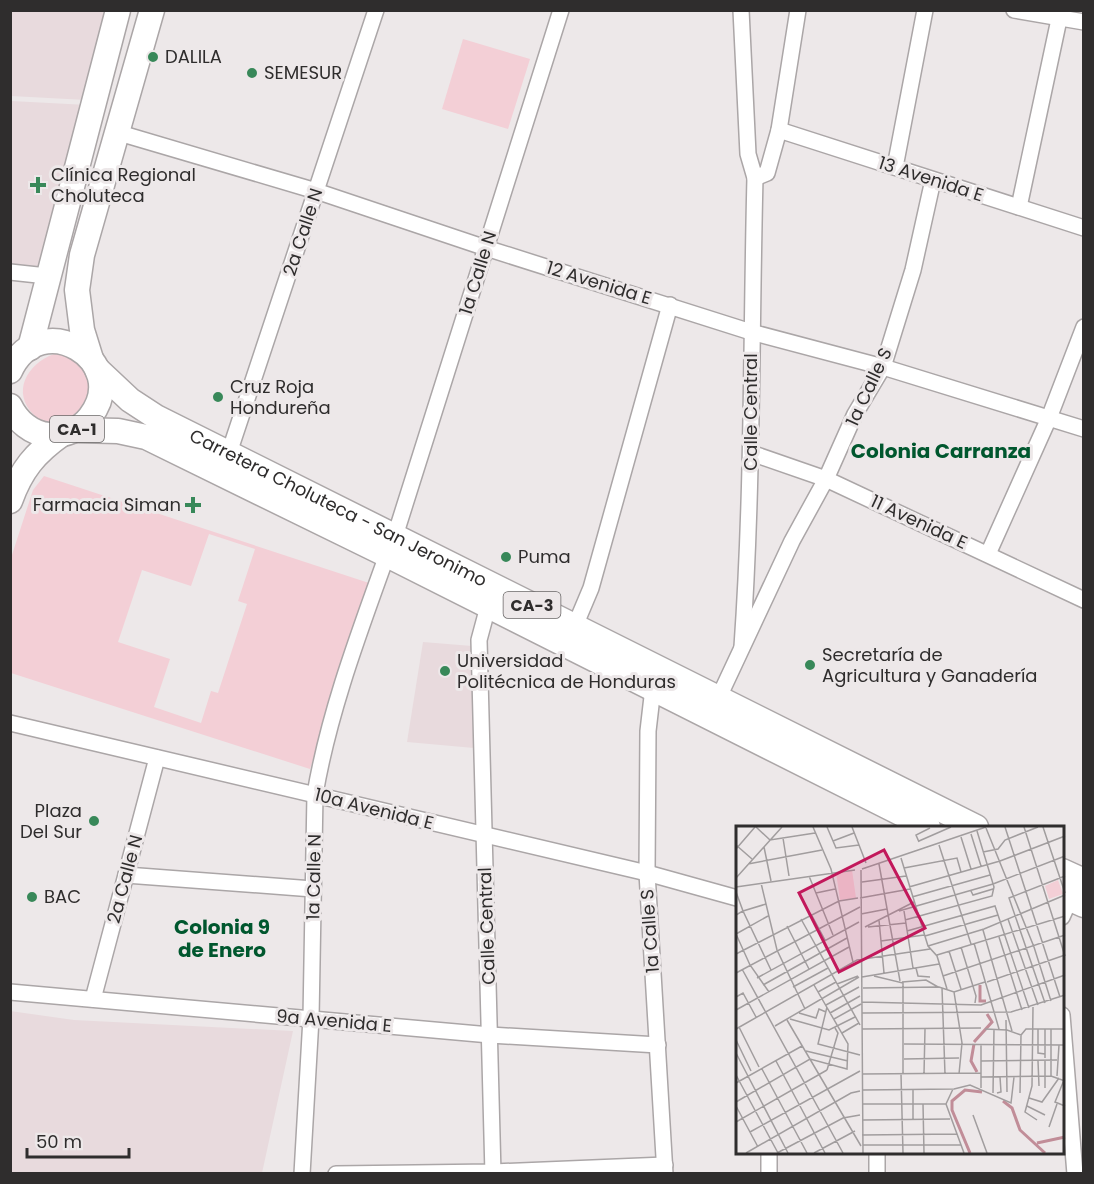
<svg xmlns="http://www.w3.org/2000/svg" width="1094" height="1184" font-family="Poppins,sans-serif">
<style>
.built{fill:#e8dadd}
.green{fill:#f3cfd6;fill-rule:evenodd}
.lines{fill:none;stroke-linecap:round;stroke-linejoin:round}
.minor-casing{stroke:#aba6a7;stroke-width:18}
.trunk-casing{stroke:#aba6a7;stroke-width:27}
.minor{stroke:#fff;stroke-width:15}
.trunk{stroke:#fff;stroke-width:24}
.poi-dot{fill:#388859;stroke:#ede8e9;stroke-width:2}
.labels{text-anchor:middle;stroke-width:6;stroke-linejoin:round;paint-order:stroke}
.shield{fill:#ede8e9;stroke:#686565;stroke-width:1.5}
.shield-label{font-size:16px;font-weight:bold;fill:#2f2d2d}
.poi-label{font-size:18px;fill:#2f2d2d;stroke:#ede8e9;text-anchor:start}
.street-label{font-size:18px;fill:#2f2d2d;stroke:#ede8e9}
.neighbourhood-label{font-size:20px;font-weight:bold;fill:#00572e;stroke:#ede8e9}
.inset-river{fill:none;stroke:#c18d98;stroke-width:3}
.inset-road{fill:none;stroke:#a19d9e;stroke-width:1.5}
.view{fill:#c2185b;fill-opacity:0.15;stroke:#c2185b;stroke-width:3}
.inset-edge{fill:none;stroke:#2f2d2d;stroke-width:3}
</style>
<rect width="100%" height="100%" fill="#ede8e9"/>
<g class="built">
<path d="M 10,11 L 104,11 L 86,100 L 11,96 Z"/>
<path d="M 11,101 L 87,105 L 44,270 L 11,266 Z"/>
<path d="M 423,642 L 472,646 L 474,748 L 407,742 Z"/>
<path d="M 10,1011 L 74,1020 L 293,1031 L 262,1173 L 11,1173 Z"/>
</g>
<g class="green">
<path d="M 463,39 L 530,59 L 508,129 L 442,109 Z"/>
<path d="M 54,354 C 80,355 82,367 95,387 L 82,418 C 72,420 60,425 50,424 C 45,424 38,419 34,415 C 11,392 27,364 54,354 Z"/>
<path d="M 44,476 L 369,583 L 310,769 L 11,673 L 11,558 L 33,490 ZM 209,534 L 255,549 L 238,601 L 247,604 L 218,693 L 211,691 L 201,723 L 154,707 L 170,659 L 118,642 L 142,570 L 191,586 Z"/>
</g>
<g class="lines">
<g class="minor-casing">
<g id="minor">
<path d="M 741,10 L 748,154 L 755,178 C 751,334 753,491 742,647"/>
<path d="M 1014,10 L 1084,22"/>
<path d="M 779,130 L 1084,228"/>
<path d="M 116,132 L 316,191 L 486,248 L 751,332 L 883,367 L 1084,429"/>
<path d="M 895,167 L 925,10"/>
<path d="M 755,178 L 767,173 L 779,130 L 798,10"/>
<path d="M 1019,207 L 1061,10"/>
<path d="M 10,272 L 47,276"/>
<path d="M 229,453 L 376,10"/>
<path d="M 751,453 L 826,479 L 1084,600"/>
<path d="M 395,536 L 561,10"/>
<path d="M 988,554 L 1049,418 L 1084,327"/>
<path d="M 490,599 L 479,640 L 493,1174"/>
<path d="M 575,626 L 591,588 L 670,305"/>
<path d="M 653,688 L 648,731 L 647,873 L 665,1174"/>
<path d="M 719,697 L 792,541 L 826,479 L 855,414 L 883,367 L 913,270 L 933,180"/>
<path d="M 10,723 L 647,873 L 737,898"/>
<path d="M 126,875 L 313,889"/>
<path d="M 1062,917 L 1070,899 L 1074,894"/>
<path d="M 10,992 L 490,1035 L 658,1045"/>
<path d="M 93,999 L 157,758"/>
<path d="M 1062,1015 L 1075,1174"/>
<path d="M 769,1152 L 769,1174"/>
<path d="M 877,1152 L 877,1174"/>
<path d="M 302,1174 L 311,1018 L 315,794 C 329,712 359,633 387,555"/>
<path d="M 336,1174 L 493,1172 L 665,1165"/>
</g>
</g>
<g class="trunk-casing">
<g id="trunk">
<path d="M 30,348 L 118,10"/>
<path d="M 91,359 L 82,330 L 77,290 L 82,255 L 152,10"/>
<path id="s1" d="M 97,369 L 130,400 L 156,417 L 976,827"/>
<path d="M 10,371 C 40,305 133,361 90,417 C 80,430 64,436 49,435 C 32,434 17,421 10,406"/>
<path d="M 75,430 L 118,431 L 146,437 L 387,555 L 928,827"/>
<path d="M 10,501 C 21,470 35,453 62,434"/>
<path d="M 1062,871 L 1084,881"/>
<path d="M 1062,895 L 1084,905"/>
</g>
</g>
<use href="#minor" class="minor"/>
<use href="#trunk" class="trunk"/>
</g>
<g class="poi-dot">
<circle cx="153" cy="57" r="6"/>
<circle cx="252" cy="73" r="6"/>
<path d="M35 176h6v6h6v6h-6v6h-6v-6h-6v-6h6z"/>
<circle cx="218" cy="397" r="6"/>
<path d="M190 496h6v6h6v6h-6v6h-6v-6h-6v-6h6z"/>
<circle cx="506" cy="557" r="6"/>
<circle cx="810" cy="665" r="6"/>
<circle cx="445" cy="671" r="6"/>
<circle cx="94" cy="821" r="6"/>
<circle cx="32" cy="897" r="6"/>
</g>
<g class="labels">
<g class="shield">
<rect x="50" y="416" width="54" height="26" rx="4.5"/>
<rect x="503.5" y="592" width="57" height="26" rx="4.5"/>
</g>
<g class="shield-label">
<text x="77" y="435">CA-1</text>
<text x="532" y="611">CA-3</text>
</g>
<g class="poi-label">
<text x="165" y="63">DALILA</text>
<text x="264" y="79">SEMESUR</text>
<text x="51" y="181">Clínica Regional<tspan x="51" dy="21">Choluteca</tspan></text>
<text x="230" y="393">Cruz Roja<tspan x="230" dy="21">Hondureña</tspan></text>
<text x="181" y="511" text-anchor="end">Farmacia Siman</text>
<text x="518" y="563">Puma</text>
<text x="822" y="661">Secretaría de<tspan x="822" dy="21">Agricultura y Ganadería</tspan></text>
<text x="457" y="667">Universidad<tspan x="457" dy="21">Politécnica de Honduras</tspan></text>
<text x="82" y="817" text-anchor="end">Plaza<tspan x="82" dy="21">Del Sur</tspan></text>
<text x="44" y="903">BAC</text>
</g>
<g class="street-label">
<text transform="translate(931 179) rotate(18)" y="6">13 Avenida E</text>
<text transform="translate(303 232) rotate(-72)" y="6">2a Calle N</text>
<text transform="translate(478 273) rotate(-73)" y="6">1a Calle N</text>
<text transform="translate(599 283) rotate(17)" y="6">12 Avenida E</text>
<text transform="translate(869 387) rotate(-65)" y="6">1a Calle S</text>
<text transform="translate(751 412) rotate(-90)" y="6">Calle Central</text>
<text dy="6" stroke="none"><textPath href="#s1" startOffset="280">Carretera Choluteca - San Jeronimo</textPath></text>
<text transform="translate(919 522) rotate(25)" y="6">11 Avenida E</text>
<text transform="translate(374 809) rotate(14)" y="6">10a Avenida E</text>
<text transform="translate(314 877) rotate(-89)" y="6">1a Calle N</text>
<text transform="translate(125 879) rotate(-75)" y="6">2a Calle N</text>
<text transform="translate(487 926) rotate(-92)" y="6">Calle Central</text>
<text transform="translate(650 931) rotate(-94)" y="6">1a Calle S</text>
<text transform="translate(334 1021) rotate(5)" y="6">9a Avenida E</text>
</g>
<g class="neighbourhood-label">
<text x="941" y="458">Colonia Carranza</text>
<text x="222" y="934">Colonia 9<tspan x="222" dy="23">de Enero</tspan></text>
</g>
</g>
<g transform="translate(736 826)">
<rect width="328" height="328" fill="#ede8e9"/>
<path d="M 116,44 L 120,72 L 104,74 L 100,46 ZM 322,54 L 327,68 L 313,73 L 309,60 Z" fill="#f3cfd6"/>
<path class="inset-river" d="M 244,159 L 244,175 L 250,175M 238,216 L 256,196 L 251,188M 238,218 L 235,235 L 241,246M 267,275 L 276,282 L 284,304 L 309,327M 301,317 L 329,311M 234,327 L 216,284 L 216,275 L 229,264 L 246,266"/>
<path class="inset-road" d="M 20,1 L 34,14 L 79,7M 77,1 L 95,43 L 117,136M 91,1 L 100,22 L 123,19M 116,1 L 130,37M 269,1 L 324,171M 288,1 L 329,130M 307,1 L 329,67M 250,2 L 298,121 L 315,175M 235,8 L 245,40M 225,11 L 235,43M 47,12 L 53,50M 97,15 L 118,7M 183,15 L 215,1M 183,16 L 180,9 L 194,2M 0,19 L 16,33M 203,19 L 235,118M 28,21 L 35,55M 0,23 L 19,1M 247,26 L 262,23 L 269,14 L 302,1M 165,32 L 192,120 L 201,130 L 211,163M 12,38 L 86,24M 143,38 L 164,155M 168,42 L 221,32 L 225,46M 126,43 L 250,1M 125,44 L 127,327M 73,50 L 97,109M 0,52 L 46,1M 126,56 L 170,50M 25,57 L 41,124 L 69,183M 0,61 L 119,44M 173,61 L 264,35 L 329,10M 235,65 L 237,69 L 257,63M 0,66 L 7,85 L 0,89M 80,67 L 99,63M 176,71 L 254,49M 124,72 L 174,63M 30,78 L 7,85 L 35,144M 163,85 L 257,58 L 329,30M 168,85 L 177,142M 75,88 L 89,114M 125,88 L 151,83M 65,93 L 124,199M 272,93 L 302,179M 143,94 L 148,147M 169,94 L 256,70 L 258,61 L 241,5M 51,100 L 73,143M 129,101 L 178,76M 132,101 L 170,97M 247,104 L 276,205M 171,105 L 259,80 L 293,182M 0,108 L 14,139 L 33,166M 0,108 L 32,90M 189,110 L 262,89M 263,111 L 286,184M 145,115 L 188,109M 238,117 L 263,203M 192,120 L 248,103 L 329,69M 225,121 L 240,170 L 239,177M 213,125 L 225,163M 0,128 L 103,75 L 122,72M 201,129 L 329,90M 180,142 L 182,150 L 194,151M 6,143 L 107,327M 0,147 L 124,81M 138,150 L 167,157 L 167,248M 207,150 L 329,109M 126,151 L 203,138M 21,152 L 123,96M 166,156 L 190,154 L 202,161M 251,156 L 329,129M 101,158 L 122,150M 27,159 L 111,112M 57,161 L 92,142M 127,162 L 203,161 L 218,166 L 249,156M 206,162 L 209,248M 82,166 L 100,156M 218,166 L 226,217 L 223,248M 0,171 L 7,167 L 20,191M 126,176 L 245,179 L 329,149M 309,177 L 273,72 L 329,50M 90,179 L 123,161M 91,181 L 82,218 L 124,229M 297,181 L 296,260 L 289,286 L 301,294M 0,184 L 113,121M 63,187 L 80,192 L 83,183 L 90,186M 94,187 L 124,170M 126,187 L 275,186 L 329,169M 54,193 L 93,204 L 119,191M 98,193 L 125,178M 51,194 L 125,320M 270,194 L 271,266M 39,200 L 123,151M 3,201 L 23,241M 0,203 L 121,134 L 194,123M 126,203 L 245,202M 249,203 L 271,204 L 285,209 L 290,203 L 329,203M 302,203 L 302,227 L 309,228M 309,203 L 309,232M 315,203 L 315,250M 106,207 L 123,197M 0,214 L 15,245M 168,218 L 329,219M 70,225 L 112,235M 0,227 L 52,327M 168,233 L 223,232M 40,235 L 89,327M 245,235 L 321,234M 302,235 L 303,260M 309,235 L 309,262M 26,243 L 71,327M 91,244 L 102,207 L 99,202M 126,248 L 245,247M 165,248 L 167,327M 188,248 L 189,203M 0,249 L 42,327M 321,250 L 323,219M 245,251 L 315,250 L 329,255M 328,254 L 319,276 L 329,280M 0,257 L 66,220M 245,262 L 245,219M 217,263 L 210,278 L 228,327M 127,264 L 218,263 L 234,259 L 275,277 L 278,251M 177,264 L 177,293M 257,267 L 258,203M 261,267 L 265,266 L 264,251M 284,267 L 285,209M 293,272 L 306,276 L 323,252M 0,276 L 74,233 L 111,243 L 112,218 L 78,159M 126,278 L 210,278M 187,278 L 188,327M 0,280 L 22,321M 291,280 L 309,289M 237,289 L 251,327M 127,294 L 214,293M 0,296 L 91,244M 313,301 L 321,278M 14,306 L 124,245M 126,309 L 221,308M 127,319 L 225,319M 10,327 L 115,267 L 124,265M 41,327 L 107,292 L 124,289M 78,327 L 119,305"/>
<path class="view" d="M 148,24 L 189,102 L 103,146 L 63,67 Z"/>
<rect width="328" height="328" class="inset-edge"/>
</g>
<rect width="1094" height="1184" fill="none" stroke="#2f2d2d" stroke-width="24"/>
<path d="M27 1148v9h102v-9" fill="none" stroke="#2f2d2d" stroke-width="3"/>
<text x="36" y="1148" font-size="18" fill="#2f2d2d" stroke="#ede8e9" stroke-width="4.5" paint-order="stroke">50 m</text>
</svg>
